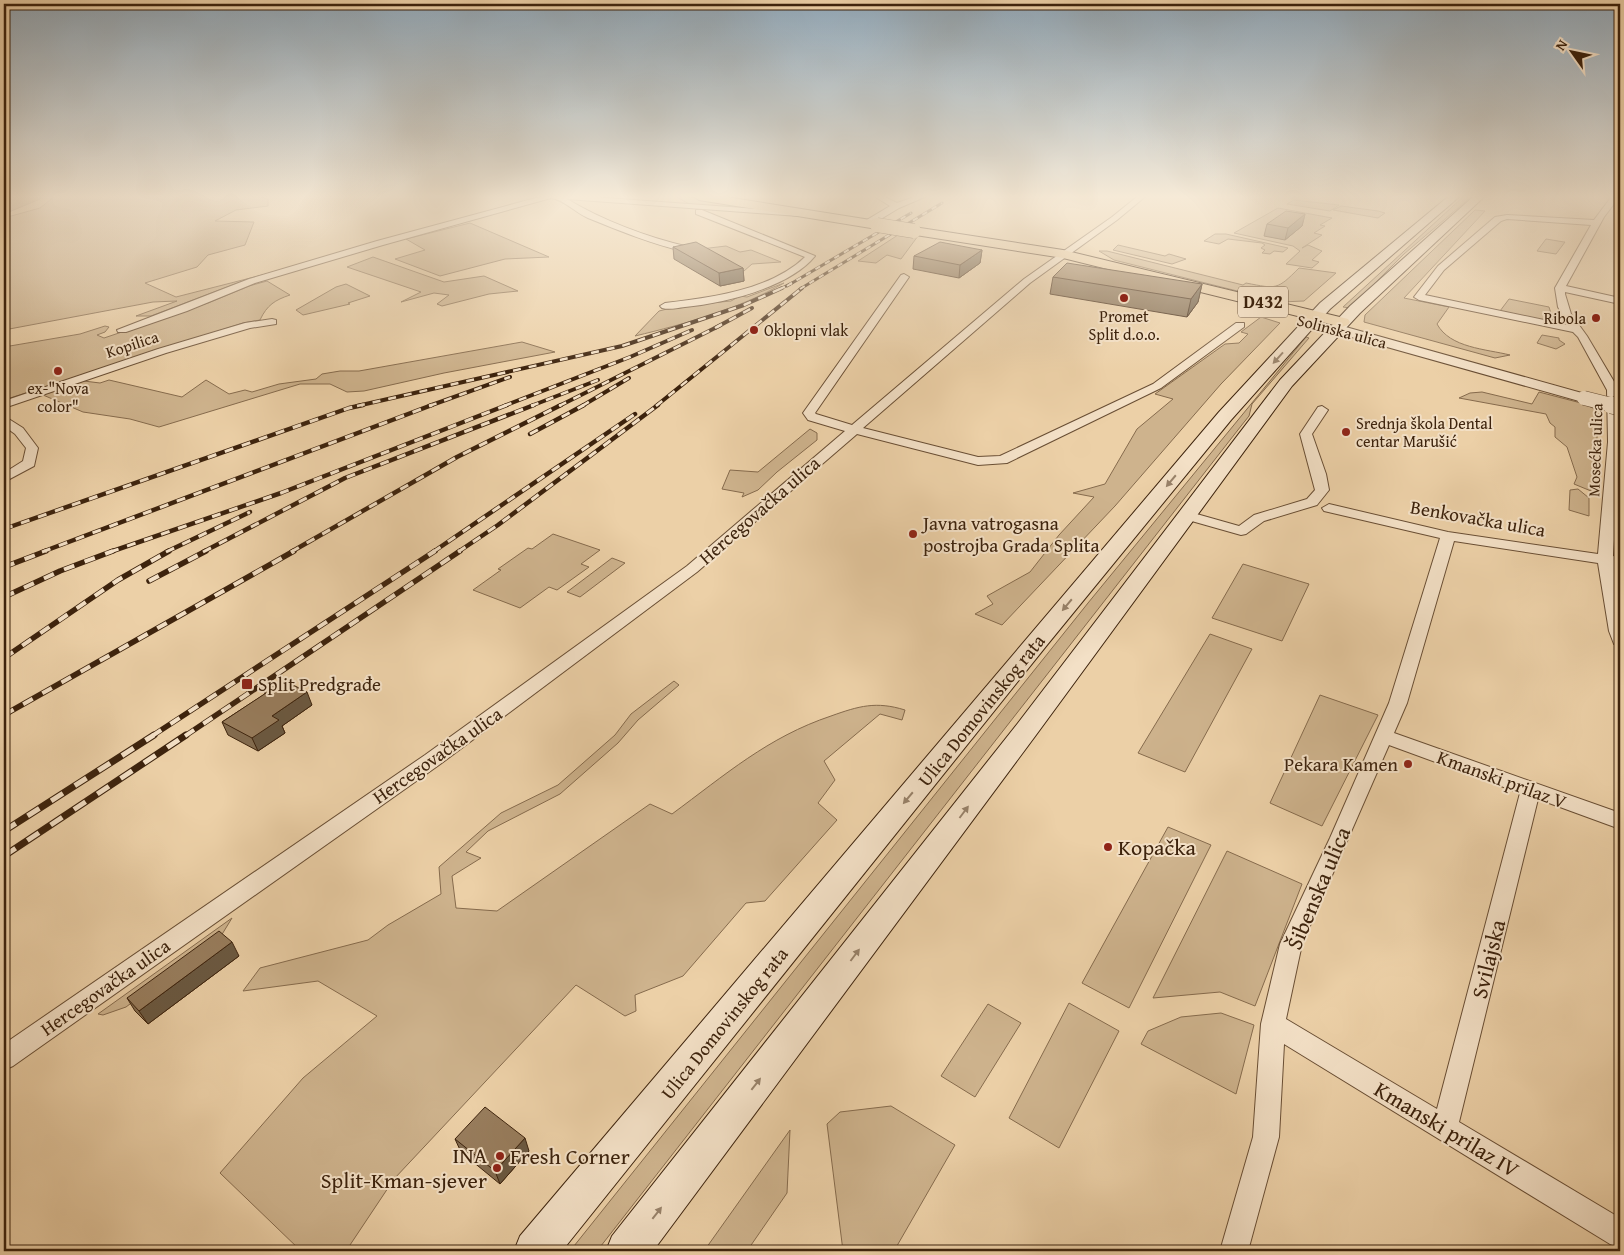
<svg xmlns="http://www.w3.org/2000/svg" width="1624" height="1255" font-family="'Gentium Book Plus',serif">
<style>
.green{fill:#ceb38d;stroke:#866b4d}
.water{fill:#b09573;stroke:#82674a}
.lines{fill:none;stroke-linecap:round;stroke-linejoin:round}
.minor-casing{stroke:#694e34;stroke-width:2}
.tertiary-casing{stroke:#694e34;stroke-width:2}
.secondary-casing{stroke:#3d230d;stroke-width:2}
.primary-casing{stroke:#3d230d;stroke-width:2}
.minor{fill:#f3e0c6;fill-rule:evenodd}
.tertiary{fill:#f3e0c6;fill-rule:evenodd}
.secondary{fill:#f3e0c6;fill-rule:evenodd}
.primary{fill:#ecd0a7;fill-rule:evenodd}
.rail-far4-casing{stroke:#3d230d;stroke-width:3}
.rail-far3-casing{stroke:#3d230d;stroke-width:4}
.rail-far2-casing{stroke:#3d230d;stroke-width:4.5}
.rail-far1-casing{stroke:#3d230d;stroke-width:5.5}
.rail-casing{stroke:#3d230d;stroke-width:7}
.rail-far4{stroke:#f3e0c6;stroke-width:2;stroke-dasharray:5.5;stroke-linecap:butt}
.rail-far3{stroke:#f3e0c6;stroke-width:2.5;stroke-dasharray:8;stroke-linecap:butt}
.rail-far2{stroke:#f3e0c6;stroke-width:3;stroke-dasharray:9;stroke-linecap:butt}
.rail-far1{stroke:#f3e0c6;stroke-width:4;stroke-dasharray:11;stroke-linecap:butt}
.rail{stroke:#f3e0c6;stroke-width:5;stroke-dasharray:14;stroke-linecap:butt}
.tertiary-bridge-far1-casing{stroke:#694e34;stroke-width:15;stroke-linecap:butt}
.tertiary-bridge-casing{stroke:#694e34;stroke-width:18;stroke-linecap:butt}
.primary-bridge-casing{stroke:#3d230d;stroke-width:15;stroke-linecap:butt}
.tertiary-bridge-far1{stroke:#f3e0c6;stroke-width:14}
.tertiary-bridge{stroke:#f3e0c6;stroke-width:17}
.primary-bridge{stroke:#ecd0a7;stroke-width:14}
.wall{fill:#836c50;stroke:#3d230d}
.shaded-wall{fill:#6a5841;stroke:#3d230d}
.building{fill:#987d5d;stroke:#3d230d}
.oneway{fill:#98826a}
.poi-dot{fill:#8f2418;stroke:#f3e0c6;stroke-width:2}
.labels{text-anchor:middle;stroke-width:4;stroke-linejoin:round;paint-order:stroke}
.far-poi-label{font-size:16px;fill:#3d230d;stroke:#f3e0c6}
.far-street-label{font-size:16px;fill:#3d230d;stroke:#f3e0c6}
.shield{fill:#f3e0c6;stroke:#745c44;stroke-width:1}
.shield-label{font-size:18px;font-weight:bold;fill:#3d230d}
.street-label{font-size:19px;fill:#3d230d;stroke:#f3e0c6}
.poi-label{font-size:19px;fill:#3d230d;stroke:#f3e0c6;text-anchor:start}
.near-poi-label{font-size:22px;fill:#3d230d;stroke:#f3e0c6;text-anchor:start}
.near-street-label{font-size:22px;fill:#3d230d;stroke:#f3e0c6}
</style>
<rect width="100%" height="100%" fill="#ecd0a7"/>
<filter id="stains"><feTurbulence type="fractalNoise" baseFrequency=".004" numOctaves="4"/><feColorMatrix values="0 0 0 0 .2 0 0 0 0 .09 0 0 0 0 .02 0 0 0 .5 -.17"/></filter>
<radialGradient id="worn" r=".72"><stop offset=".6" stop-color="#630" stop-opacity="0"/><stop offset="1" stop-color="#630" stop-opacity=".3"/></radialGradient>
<g class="green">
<path d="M 55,196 L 257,196 L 268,199 L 268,206 L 236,210 L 215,221 L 254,222 L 245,245 L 208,255 L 197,267 L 145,283 L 176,297 L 317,261 L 243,281 L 151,316 L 136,316 L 177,301 L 153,302 L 4,330 L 4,218 L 40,208 Z"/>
<path d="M 675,196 L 682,196 L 744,206 L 738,209 L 689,204 Z"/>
<path d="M 1464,196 L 1472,196 L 1404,254 L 1350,308 L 1343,307 Z"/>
<path d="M 1294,200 L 1339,205 L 1330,211 L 1287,204 Z"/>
<path d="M 1341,206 L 1378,211 L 1385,213 L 1378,218 L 1333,210 Z"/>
<path d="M 1278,208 L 1332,218 L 1320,225 L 1325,226 L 1314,233 L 1322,235 L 1302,248 L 1308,245 L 1322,251 L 1312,260 L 1319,262 L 1312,268 L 1286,264 L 1300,251 L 1293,246 L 1234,233 Z"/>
<path d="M 1475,210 L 1485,211 L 1404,298 L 1449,307 L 1437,324 C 1450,348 1486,349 1510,355 L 1495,358 L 1364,322 L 1365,315 Z"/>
<path d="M 470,223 L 549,257 L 505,259 L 440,276 L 395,259 L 425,250 L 406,239 Z"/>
<path d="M 901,233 L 918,236 L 901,259 L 887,255 L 876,263 L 858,261 Z"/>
<path d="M 1215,234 L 1226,234 L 1288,248 L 1283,252 L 1274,251 L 1270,254 L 1262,253 L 1265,250 L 1261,248 L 1265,245 L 1262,243 L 1228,239 L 1219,244 L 1204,241 Z"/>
<path d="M 1546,239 L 1564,242 L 1565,242 L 1556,254 L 1537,251 Z"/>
<path d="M 1118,245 L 1165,256 L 1169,254 L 1186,259 L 1172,264 L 1113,250 Z"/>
<path d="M 726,246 L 740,252 L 751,250 L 781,262 L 752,264 L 744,271 L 701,249 Z"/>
<path d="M 1099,251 L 1107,251 L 1243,285 L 1246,283 C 1277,289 1277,290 1299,268 L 1336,273 L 1304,301 L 1281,302 L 1114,260 Z"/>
<path d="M 373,257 L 444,282 L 484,276 L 518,291 L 489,294 L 442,306 L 437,304 L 449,295 L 434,293 L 401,302 L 421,292 L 347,267 Z"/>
<path d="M 267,281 L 290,295 C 275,300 267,305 260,320 L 243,323 L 4,400 L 4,347 L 80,334 L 105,326 L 109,327 L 105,332 L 97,335 L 104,338 L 208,303 L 249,286 Z"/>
<path d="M 784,283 C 739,309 685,324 635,336 L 659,311 L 679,306 L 731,301 L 740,296 L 747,297 Z"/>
<path d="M 346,284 L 370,296 L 348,303 L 350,304 L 303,315 L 296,310 L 336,287 Z"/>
<path d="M 1509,299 L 1549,307 L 1553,320 L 1543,320 L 1500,311 Z"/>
<path d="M 1261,317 L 1280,323 L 1221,384 L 1115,506 L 1002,625 L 975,614 L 993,604 L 987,596 L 1030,572 L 1059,535 L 1094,497 L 1073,493 L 1105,484 L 1137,429 L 1173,399 L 1155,394 L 1225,344 L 1239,343 L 1248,334 L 1241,332 Z"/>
<path d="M 1542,335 L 1559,338 L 1559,340 L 1565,344 L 1556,349 L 1537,343 Z"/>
<path d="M 1306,337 L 1309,338 L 1252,404 L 1249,416 L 1241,426 L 597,1251 L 570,1251 L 1088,603 Z"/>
<path d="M 522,342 L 555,352 L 444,373 L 364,391 L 347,392 L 330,384 L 300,384 L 159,427 L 130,419 L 83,412 L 43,395 L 84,381 L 100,383 L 109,380 L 182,397 L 206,380 L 229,394 L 245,390 L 252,392 L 279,384 L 316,379 L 322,374 L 340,371 L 359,371 Z"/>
<path d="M 1482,392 L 1532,404 L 1539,392 L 1581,403 L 1600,411 L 1591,491 L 1574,484 L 1577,477 L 1567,447 L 1555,437 L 1555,427 L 1550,423 L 1546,414 L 1459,398 L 1470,393 Z"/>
<path d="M 810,429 L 817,433 L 817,440 L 777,472 L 758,490 L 742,497 L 744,493 L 722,489 L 730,470 L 758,472 Z"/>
<path d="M 1578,489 L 1589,498 L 1589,516 L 1569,510 L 1570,490 Z"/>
<path d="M 553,534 L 600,550 L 581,564 L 589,567 L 557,590 L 549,587 L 520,608 L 473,590 L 501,570 L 498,569 L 528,548 L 532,549 Z"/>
<path d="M 612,558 L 625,563 L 580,597 L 567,592 Z"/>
<path d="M 1243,564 L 1309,584 L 1282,641 L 1212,618 Z"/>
<path d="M 1210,634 L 1252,649 L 1185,772 L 1138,753 Z"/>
<path d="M 674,681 L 679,685 L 638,720 L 618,743 L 560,794 L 488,831 L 466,852 L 481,858 L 452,876 L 456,908 L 497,911 L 650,804 L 672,814 C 725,775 768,737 831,716 C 859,706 876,701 905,710 L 902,720 L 880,714 L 824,761 L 835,780 L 818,803 L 837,820 L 765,901 L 746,903 L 683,976 L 635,995 L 636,1011 L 625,1016 L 576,985 L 394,1179 L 346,1251 L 301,1251 L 220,1173 L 303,1078 L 377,1016 L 318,981 L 243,991 L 260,968 L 368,940 L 388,925 L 441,894 L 439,867 L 501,813 L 558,785 L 615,735 L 631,714 Z"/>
<path d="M 1320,695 L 1378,715 L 1322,826 L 1270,803 Z"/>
<path d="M 1168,827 L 1211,845 L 1129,1008 L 1082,983 Z"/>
<path d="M 1227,851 L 1302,884 L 1255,1006 L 1220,992 L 1153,998 Z"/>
<path d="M 232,918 L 221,936 L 126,1007 L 103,1015 L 98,1014 Z"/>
<path d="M 1069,1003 L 1119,1031 L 1059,1148 L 1009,1118 Z"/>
<path d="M 988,1004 L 1021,1023 L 975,1097 L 941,1076 Z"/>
<path d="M 1221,1013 L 1254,1025 L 1236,1094 L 1141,1044 L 1148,1031 L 1181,1017 Z"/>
<path d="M 891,1106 L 955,1145 L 894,1251 L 843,1251 L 827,1124 L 840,1112 Z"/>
<path d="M 790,1130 L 787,1193 L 747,1251 L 704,1251 Z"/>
</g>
<path class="water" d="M 4,196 L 41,196 L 40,199 L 4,214 Z"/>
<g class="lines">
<g class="minor-casing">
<g id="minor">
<path d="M 543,196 L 579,196 L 798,212 L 802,214 L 798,216 L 567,199 C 604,221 647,237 689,247 L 690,249 L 686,252 C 652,244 620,231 588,218 C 576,213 563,199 551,198 L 383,245 L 255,283 L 187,311 L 126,332 L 118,332 L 117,330 L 249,279 L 377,241 Z"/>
<path d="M 874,196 L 883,196 L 897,203 L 917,196 L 927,196 L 899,208 L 871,225 L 865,225 L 865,221 L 890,206 Z"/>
<path d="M 1138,196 L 1146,196 L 1117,220 L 1030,283 L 863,428 L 978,457 L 1000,456 L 1153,384 L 1236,323 L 1244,323 L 1244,327 L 1161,388 L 1007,463 L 978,465 L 857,434 L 697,572 L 439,765 L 13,1066 L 4,1070 L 4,1044 L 425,755 L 687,566 L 845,431 L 808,420 L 803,413 L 901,275 L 904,274 L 909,277 L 815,413 L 816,414 L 852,425 L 1024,279 L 1112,217 Z"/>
<path d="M 1612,196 L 1620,196 L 1604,217 L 1566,286 L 1620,298 L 1620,304 L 1565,292 L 1565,294 L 1571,314 L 1587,336 L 1619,390 L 1620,442 L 1613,556 L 1620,558 L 1620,566 L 1614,565 L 1620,603 L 1620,645 L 1614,644 L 1609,631 L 1598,563 L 1454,541 L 1407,703 L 1394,733 L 1620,813 L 1620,829 L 1538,799 L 1459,1122 L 1620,1218 L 1620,1248 L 1610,1244 L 1284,1044 L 1279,1137 L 1248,1251 L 1220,1251 L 1253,1137 L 1261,1024 L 1280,944 L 1330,838 L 1389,703 L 1440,538 L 1324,511 L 1322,508 L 1329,504 L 1448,532 L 1598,554 L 1608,442 L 1607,390 L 1578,337 L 1573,332 L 1419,300 L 1414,297 L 1438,266 L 1495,217 L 1507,215 L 1594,220 ZM 1507,219 L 1591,225 L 1555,288 L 1558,307 L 1568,325 L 1425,295 L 1444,270 L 1501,221 ZM 1389,745 L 1520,793 L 1437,1109 L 1286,1019 L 1302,944 Z"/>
<path d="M 696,210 L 702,210 L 815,256 C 789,288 724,303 685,307 C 677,308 669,310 662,308 L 660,306 L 665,303 C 710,298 771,290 805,257 L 696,214 Z"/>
<path d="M 272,319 L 276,320 L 276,324 L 250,328 L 166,353 L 4,408 L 4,401 L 158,349 L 245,323 Z"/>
<path d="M 1322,406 L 1328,410 L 1312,434 L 1326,474 L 1329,490 L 1317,505 L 1264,521 L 1246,534 L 1241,535 L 1181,518 L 1179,515 L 1181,512 L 1186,511 L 1239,526 L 1254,515 L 1307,499 L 1315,490 L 1300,434 L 1318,407 Z"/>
<path d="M 4,416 L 23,428 L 38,448 L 34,466 L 4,482 L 4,473 L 23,461 L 26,448 L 15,434 L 4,426 Z"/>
</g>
</g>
<g class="tertiary-casing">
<path id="tertiary" d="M 1335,324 L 1589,395 L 1592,398 L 1589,401 L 1579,401 L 1330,331 L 1328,328 Z"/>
</g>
<g class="secondary-casing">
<g id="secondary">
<path d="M 1449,196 L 1460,196 L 1330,309 L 1231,420 L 1047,645 L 562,1251 L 514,1251 L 520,1236 L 1219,412 L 1320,303 Z"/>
<path d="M 1474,196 L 1485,196 L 1360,313 L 1292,386 L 1036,735 L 653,1251 L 606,1251 L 612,1236 L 1018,723 L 1280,380 L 1350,306 Z"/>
</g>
</g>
<g class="primary-casing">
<g id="primary">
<path d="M 693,196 L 720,196 L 877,221 L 883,225 L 877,229 L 699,200 Z"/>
<path d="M 914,227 L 1063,250 L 1348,319 L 1350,322 L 1348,325 L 1342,327 L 1063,258 L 909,234 L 907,231 Z"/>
</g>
</g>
<use href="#minor" class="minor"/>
<use href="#tertiary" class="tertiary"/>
<use href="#secondary" class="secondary"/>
<use href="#primary" class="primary"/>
<g class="rail-far4-casing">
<g id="rail-far4">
<path d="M 787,286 L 911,213"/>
<path d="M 780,289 L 792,283"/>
<path d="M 800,289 L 942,203"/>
</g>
</g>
<g class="rail-far3-casing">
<g id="rail-far3">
<path d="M 715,328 L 752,308"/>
<path d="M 357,406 L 622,346 L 744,305 L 782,288"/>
<path d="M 429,406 L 510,377"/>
<path d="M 504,406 L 630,357 L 692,330"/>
<path d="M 531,406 L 598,380"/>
<path d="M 559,406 L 721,325"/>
<path d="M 582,406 L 629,378"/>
<path d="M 656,406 L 802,288"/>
</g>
</g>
<g class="rail-far2-casing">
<g id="rail-far2">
<path d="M 530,434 L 584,405"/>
<path d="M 4,529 L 349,408 L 363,405"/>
<path d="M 42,552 L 432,405"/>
<path d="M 110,552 L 281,493 L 507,405"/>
<path d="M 166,552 L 250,512"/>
<path d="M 203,552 L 345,478 L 534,405"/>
<path d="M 291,552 L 457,457 L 561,405"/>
<path d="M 433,552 L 635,414"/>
<path d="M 458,552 L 498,525 L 658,405"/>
</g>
</g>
<g class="rail-far1-casing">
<g id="rail-far1">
<path d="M 4,567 L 46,551"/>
<path d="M 149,581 L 206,551"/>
<path d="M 4,597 L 60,571 L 113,551"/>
<path d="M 4,658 L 118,580 L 169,551"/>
<path d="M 4,715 L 294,551"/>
<path d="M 152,736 L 435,551"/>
<path d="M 185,736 L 460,551"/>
</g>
</g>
<g class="rail-casing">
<g id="rail">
<path d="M 4,831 L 154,735"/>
<path d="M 4,856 L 186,735"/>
</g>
</g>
<use href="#rail-far4" class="rail-far4"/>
<use href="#rail-far3" class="rail-far3"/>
<use href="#rail-far2" class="rail-far2"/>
<use href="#rail-far1" class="rail-far1"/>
<use href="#rail" class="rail"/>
<g class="tertiary-bridge-far1-casing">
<path id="tertiary-bridge-far1" d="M 1584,398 L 1616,406"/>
</g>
<g class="tertiary-bridge-casing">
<path id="tertiary-bridge" d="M 1611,405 L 1620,407"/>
</g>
<g class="primary-bridge-casing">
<path id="primary-bridge" d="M 877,225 L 914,231"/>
</g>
<use href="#tertiary-bridge-far1" class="tertiary-bridge-far1"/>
<use href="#tertiary-bridge" class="tertiary-bridge"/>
<use href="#primary-bridge" class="primary-bridge"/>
</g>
<g class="wall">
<path d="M 1305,214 L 1302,226 L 1285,240 L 1264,236 L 1267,224 Z"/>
<path d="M 673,247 L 743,268 L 744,281 L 720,286 L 674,259 Z"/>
<path d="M 982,250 L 980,263 L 959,278 L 913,269 L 914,256 Z"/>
<path d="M 1053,277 L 1202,284 L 1198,302 L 1187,317 L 1050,294 Z"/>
<path d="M 264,692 L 312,705 L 282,726 L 285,733 L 258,751 L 228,735 L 222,722 L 265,694 Z"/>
<path d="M 239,956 L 148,1024 L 135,1011 L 127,998 Z"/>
<path d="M 455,1139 L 529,1151 L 500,1184 L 461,1152 Z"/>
</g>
<g class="shaded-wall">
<path d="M 1305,214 L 1302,226 L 1285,240 L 1288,228 Z"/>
<path d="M 982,250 L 980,263 L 959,278 L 960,265 Z"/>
<path d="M 743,268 L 744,281 L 720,286 L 719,273 Z"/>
<path d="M 1202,284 L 1198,302 L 1187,317 L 1191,299 Z"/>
<path d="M 307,692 L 312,705 L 282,726 L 285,733 L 258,751 L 252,738 L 272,716 Z"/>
<path d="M 232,942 L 239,956 L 148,1024 L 139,1011 Z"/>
<path d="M 525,1138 L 529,1151 L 500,1184 L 495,1171 Z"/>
</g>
<g class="building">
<path d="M 1286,211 L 1305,214 L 1288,228 L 1267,224 Z"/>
<path d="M 696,242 L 743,268 L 719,273 L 673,247 Z"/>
<path d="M 940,242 L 982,250 L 960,265 L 914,256 Z"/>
<path d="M 1067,263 L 1202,284 L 1191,299 L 1053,277 Z"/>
<path d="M 283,680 L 307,692 L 272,716 L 279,720 L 252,738 L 222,722 L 266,693 L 264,692 Z"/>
<path d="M 219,931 L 232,942 L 139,1011 L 127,998 Z"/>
<path d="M 485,1107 L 525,1138 L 495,1171 L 455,1139 Z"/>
</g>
<defs><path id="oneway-solid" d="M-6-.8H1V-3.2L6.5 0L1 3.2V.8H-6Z" transform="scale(1.25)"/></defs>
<g class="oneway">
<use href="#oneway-solid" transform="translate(1278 358) rotate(132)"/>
<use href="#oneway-solid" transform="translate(1171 481) rotate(130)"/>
<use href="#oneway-solid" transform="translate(1067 605) rotate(130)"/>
<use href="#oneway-solid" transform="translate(908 798) rotate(130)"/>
<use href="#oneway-solid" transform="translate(964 812) rotate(-53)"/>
<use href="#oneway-solid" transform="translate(855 955) rotate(-53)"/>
<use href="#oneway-solid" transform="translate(756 1084) rotate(-52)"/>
<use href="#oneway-solid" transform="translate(657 1213) rotate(-52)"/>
</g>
<linearGradient id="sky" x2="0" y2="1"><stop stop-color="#91a8b9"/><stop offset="0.53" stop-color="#f6ead7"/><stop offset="1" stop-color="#f6ead7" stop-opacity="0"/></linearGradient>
<rect width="1624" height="371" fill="url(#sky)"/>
<g class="poi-dot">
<circle cx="1124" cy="298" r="5"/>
<circle cx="1596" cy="318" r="5"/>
<circle cx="754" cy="330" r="5"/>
<circle cx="58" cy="371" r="5"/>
<circle cx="1346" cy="432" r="5"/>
<circle cx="913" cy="534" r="5"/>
<rect x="241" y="678" width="12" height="12" rx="2.5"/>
<circle cx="1408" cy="764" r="5"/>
<circle cx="1108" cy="847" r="5"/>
<circle cx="500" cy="1156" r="5"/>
<circle cx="497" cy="1168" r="5"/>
</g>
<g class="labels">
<g class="far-poi-label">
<text x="1124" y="322">Promet<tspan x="1124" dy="18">Split d.o.o.</tspan></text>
<text x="1586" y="324" text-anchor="end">Ribola</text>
<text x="764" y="336" text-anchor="start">Oklopni vlak</text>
<text x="58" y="394">ex-"Nova<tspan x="58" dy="18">color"</tspan></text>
<text x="1356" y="429" text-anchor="start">Srednja škola Dental<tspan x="1356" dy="18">centar Marušić</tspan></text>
</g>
<g class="far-street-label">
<text transform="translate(1342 331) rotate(15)" y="6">Solinska ulica</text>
<text transform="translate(132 344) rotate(-18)" y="6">Kopilica</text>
<text transform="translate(1595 450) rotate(-88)" y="6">Mosećka ulica</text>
</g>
<rect class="shield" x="1238" y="286.5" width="50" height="31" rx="4"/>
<g class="shield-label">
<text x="1263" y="308">D432</text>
</g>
<g class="street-label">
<text transform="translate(759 510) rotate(-41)" y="7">Hercegovačka ulica</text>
<text transform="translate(1478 518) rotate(10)" y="7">Benkovačka ulica</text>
<text transform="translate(981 710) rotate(-51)" y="7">Ulica Domovinskog rata</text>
<text transform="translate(437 755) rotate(-35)" y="7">Hercegovačka ulica</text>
<text transform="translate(1502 779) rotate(20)" y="7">Kmanski prilaz V</text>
<text transform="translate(105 987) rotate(-35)" y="7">Hercegovačka ulica</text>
<text transform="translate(724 1023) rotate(-51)" y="7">Ulica Domovinskog rata</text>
</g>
<g class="poi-label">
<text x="923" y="530">Javna vatrogasna<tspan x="923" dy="22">postrojba Grada Splita</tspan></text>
<text x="258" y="691">Split Predgrađe</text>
<text x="1398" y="771" text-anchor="end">Pekara Kamen</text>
</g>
<g class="near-poi-label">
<text x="1118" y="855">Kopačka</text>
<text x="487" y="1163" text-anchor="end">INA<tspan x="487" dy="25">Split-Kman-sjever</tspan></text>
<text x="510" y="1164">Fresh Corner</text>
</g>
<g class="near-street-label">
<text transform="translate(1318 888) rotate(-67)" y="8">Šibenska ulica</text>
<text transform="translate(1488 959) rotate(-76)" y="8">Svilajska</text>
<text transform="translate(1447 1129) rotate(31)" y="8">Kmanski prilaz IV</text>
</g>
</g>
<rect width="1624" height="1255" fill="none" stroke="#ecd0a7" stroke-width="20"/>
<rect x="5" y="5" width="1614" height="1245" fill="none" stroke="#3d230d" stroke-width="2.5"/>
<rect x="10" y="10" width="1604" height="1235" fill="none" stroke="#3d230d"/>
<g transform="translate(1572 52) rotate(303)" stroke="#f3e0c6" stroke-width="4" paint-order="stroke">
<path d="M0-4L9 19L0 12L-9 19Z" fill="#3d230d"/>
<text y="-8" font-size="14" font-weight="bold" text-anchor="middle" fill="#3d230d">N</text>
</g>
<rect width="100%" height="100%" filter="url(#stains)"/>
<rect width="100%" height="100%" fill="url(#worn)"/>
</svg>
